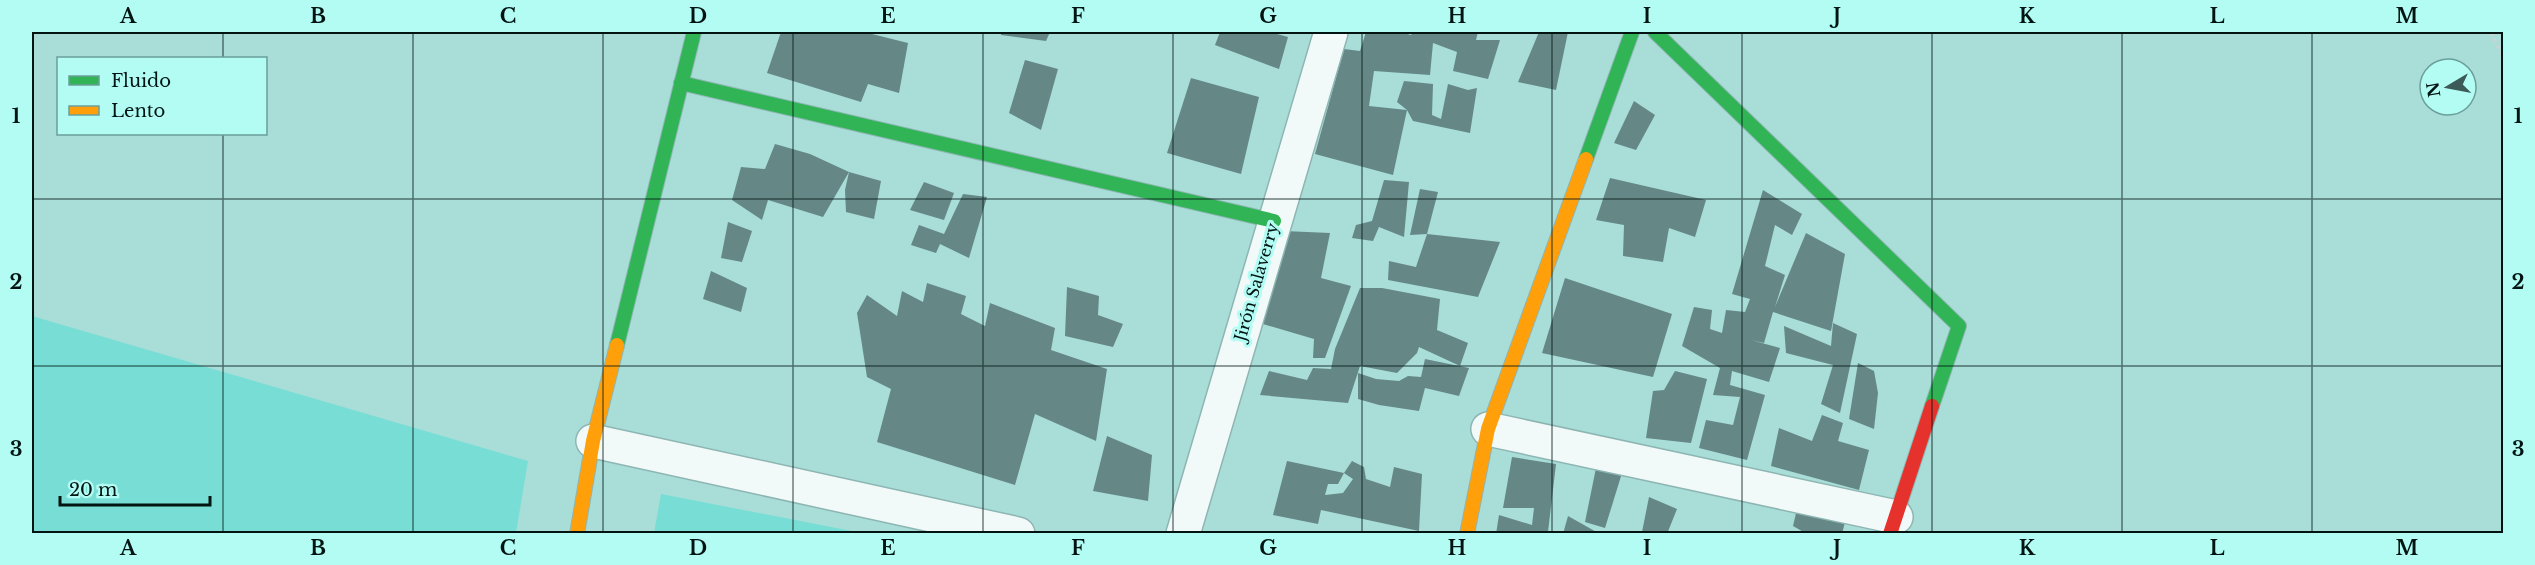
<svg xmlns="http://www.w3.org/2000/svg" width="2535" height="565" font-family="'Libre Baskerville',serif">
<style>
.green{fill:#78ded5}
.building{fill:#658786;fill-rule:evenodd}
.lines{fill:none;stroke-linecap:round;stroke-linejoin:round}
.street-casing{stroke:#8db6b3;stroke-width:36}
.fast-casing{stroke:#8db6b3;stroke-width:16}
.slow-casing{stroke:#8db6b3;stroke-width:16}
.jam-casing{stroke:#8db6b3;stroke-width:16}
.path{stroke:#c5d5d4;stroke-width:4;stroke-dasharray:4.5 3;stroke-linecap:butt}
.street{stroke:#f2faf9;stroke-width:33}
.fast{stroke:#30b455;stroke-width:14}
.slow{stroke:#ff9f0a;stroke-width:14}
.jam{stroke:#e5322d;stroke-width:14}
.grid{fill:none;stroke:#011412;stroke-width:1.5;stroke-opacity:0.55}
.labels{text-anchor:middle;stroke-width:6;stroke-linejoin:round;paint-order:stroke}
.street-label{font-size:16px;fill:#011412;stroke:#b2fcf4}
.neatline{fill:none;stroke:#011412;stroke-width:2}
.grid-label{font-size:20px;text-anchor:middle;font-weight:bold;fill:#011412}
</style>
<rect width="100%" height="100%" fill="#a9ddd8"/>
<g class="green">
<path d="M 32,316 L 528,461 L 516,533 L 32,533 Z"/>
<path d="M 661,494 L 862,533 L 654,533 Z"/>
</g>
<g class="building">
<path d="M 781,32 L 864,32 L 908,43 L 899,93 L 868,84 L 861,102 L 767,73 Z"/>
<path d="M 1001,32 L 1050,32 L 1046,41 L 1001,35 Z"/>
<path d="M 1220,32 L 1270,32 L 1288,37 L 1279,69 L 1215,45 Z"/>
<path d="M 1366,32 L 1400,32 L 1411,35 L 1413,32 L 1478,32 L 1476,40 L 1500,40 L 1488,79 L 1453,71 L 1457,52 L 1433,43 L 1430,75 L 1374,71 L 1369,106 L 1407,110 L 1393,175 L 1315,154 L 1344,49 L 1360,51 Z"/>
<path d="M 1539,32 L 1568,32 L 1556,90 L 1518,82 Z"/>
<path d="M 1025,60 L 1058,69 L 1041,130 L 1009,113 Z"/>
<path d="M 1191,78 L 1259,97 L 1241,174 L 1167,153 Z"/>
<path d="M 1404,81 L 1433,84 L 1432,115 L 1441,119 L 1448,84 L 1468,90 L 1477,88 L 1470,133 L 1413,121 L 1407,110 L 1397,102 Z"/>
<path d="M 1634,101 L 1655,115 L 1636,150 L 1614,143 Z"/>
<path d="M 775,144 L 810,154 L 849,172 L 823,217 L 768,200 L 762,220 L 732,200 L 741,167 L 765,169 Z"/>
<path d="M 849,172 L 881,181 L 874,219 L 846,212 L 845,190 Z"/>
<path d="M 1610,178 L 1706,200 L 1695,237 L 1669,228 L 1663,262 L 1623,256 L 1624,225 L 1596,220 Z"/>
<path d="M 1384,180 L 1409,182 L 1404,237 L 1379,227 L 1373,241 L 1352,238 L 1356,225 L 1372,221 Z"/>
<path d="M 924,182 L 954,193 L 944,220 L 910,210 Z"/>
<path d="M 1420,189 L 1438,192 L 1427,234 L 1410,235 Z"/>
<path d="M 1763,190 L 1802,214 L 1792,235 L 1775,225 L 1765,266 L 1785,275 L 1775,307 L 1806,233 L 1845,254 L 1831,331 L 1773,312 L 1764,343 L 1751,340 L 1780,348 L 1769,382 L 1732,371 L 1730,385 L 1765,395 L 1747,460 L 1699,448 L 1706,420 L 1733,425 L 1740,397 L 1713,395 L 1720,368 L 1682,346 L 1694,307 L 1712,310 L 1710,329 L 1722,333 L 1726,310 L 1745,312 L 1750,299 L 1732,294 Z"/>
<path d="M 963,194 L 987,197 L 969,258 L 940,244 L 936,253 L 911,245 L 919,225 L 944,234 Z"/>
<path d="M 728,222 L 752,231 L 742,262 L 721,258 Z"/>
<path d="M 1284,231 L 1330,233 L 1321,278 L 1351,286 L 1325,358 L 1313,358 L 1314,339 L 1263,324 Z"/>
<path d="M 1427,234 L 1500,242 L 1478,297 L 1388,280 L 1389,261 L 1416,267 Z"/>
<path d="M 711,271 L 747,288 L 741,312 L 703,299 Z"/>
<path d="M 1565,278 L 1672,314 L 1653,377 L 1542,353 Z"/>
<path d="M 927,283 L 966,296 L 961,314 L 985,326 L 990,303 L 1055,328 L 1051,350 L 1107,369 L 1096,441 L 1035,414 L 1015,485 L 877,442 L 891,389 L 867,377 L 857,313 L 867,295 L 897,316 L 902,291 L 923,302 Z"/>
<path d="M 1067,287 L 1099,296 L 1098,315 L 1123,324 L 1113,347 L 1065,336 Z"/>
<path d="M 1360,288 L 1382,288 L 1440,299 L 1437,330 L 1468,343 L 1460,366 L 1419,347 L 1417,353 L 1397,373 L 1360,366 L 1348,403 L 1260,395 L 1269,371 L 1307,380 L 1313,368 L 1331,369 L 1335,349 Z"/>
<path d="M 1833,323 L 1857,334 L 1840,413 L 1821,404 L 1833,365 L 1786,353 L 1784,326 L 1831,346 Z"/>
<path d="M 1425,359 L 1469,368 L 1459,396 L 1425,388 L 1419,411 L 1379,405 L 1358,399 L 1358,373 L 1376,379 L 1399,381 L 1408,376 L 1421,377 Z"/>
<path d="M 1858,363 L 1874,371 L 1878,393 L 1874,429 L 1849,419 Z"/>
<path d="M 1675,371 L 1707,379 L 1691,443 L 1646,438 L 1653,391 L 1664,390 Z"/>
<path d="M 1822,415 L 1843,423 L 1838,441 L 1869,450 L 1859,490 L 1771,466 L 1779,428 L 1812,441 Z"/>
<path d="M 1107,436 L 1152,455 L 1148,501 L 1093,491 Z"/>
<path d="M 1512,457 L 1556,464 L 1548,532 L 1496,534 L 1499,515 L 1532,525 L 1534,508 L 1503,508 Z"/>
<path d="M 1287,461 L 1344,473 L 1352,461 L 1364,467 L 1366,479 L 1390,487 L 1394,467 L 1422,474 L 1419,531 L 1321,510 L 1318,524 L 1273,515 ZM 1344,473 L 1353,479 L 1343,493 L 1325,495 L 1328,484 L 1338,484 Z"/>
<path d="M 1596,468 L 1622,473 L 1605,528 L 1585,522 Z"/>
<path d="M 1649,497 L 1677,509 L 1667,534 L 1642,532 Z"/>
<path d="M 1797,509 L 1847,514 L 1842,534 L 1807,534 L 1793,526 Z"/>
<path d="M 1568,516 L 1600,534 L 1563,534 Z"/>
</g>
<g class="lines">
<g class="street-casing">
<g id="street">
<path d="M 1488,429 L 1896,517"/>
<path d="M 593,441 L 1018,534"/>
<path d="M 1183,534 L 1331,32"/>
</g>
</g>
<g class="fast-casing">
<g id="fast">
<path d="M 1655,32 L 1959,326 L 1932,406"/>
<path d="M 681,83 L 1274,221"/>
<path d="M 1586,159 L 1632,32"/>
<path d="M 617,345 L 694,32"/>
</g>
</g>
<g class="slow-casing">
<g id="slow">
<path d="M 577,534 L 593,441 L 617,345"/>
<path d="M 1467,534 L 1488,429 L 1586,159"/>
</g>
</g>
<g class="jam-casing">
<path id="jam" d="M 1890,534 L 1932,406"/>
</g>
<path class="path" d="M 2490,32 L 2504,57"/>
<use href="#street" class="street"/>
<use href="#fast" class="fast"/>
<use href="#slow" class="slow"/>
<use href="#jam" class="jam"/>
</g>
<path class="grid" d="M 223,32 L 223,58M 413,32 L 413,534M 603,32 L 603,534M 793,32 L 793,534M 983,32 L 983,534M 1173,32 L 1173,534M 1362,32 L 1362,534M 1552,32 L 1552,534M 1742,32 L 1742,534M 1932,32 L 1932,534M 2122,32 L 2122,534M 2312,32 L 2312,534M 223,134 L 223,534M 32,199 L 2504,199M 32,366 L 2504,366"/>
<g class="labels">
<g class="street-label">
<text transform="translate(1256 282) rotate(-74)" y="6">Jirón Salaverry</text>
</g>
</g>
<rect width="2535" height="565" fill="none" stroke="#b2fcf4" stroke-width="66"/>
<rect x="57" y="57" width="210" height="78" fill="#b2fcf4" stroke="#6b9f9a" stroke-width="1.5"/>
<rect x="69" y="76" width="30" height="9" fill="#30b455" stroke="#6b9f9a" stroke-width="1.5"/>
<text x="111" y="87" font-size="18" fill="#011412">Fluido</text>
<rect x="69" y="106" width="30" height="9" fill="#ff9f0a" stroke="#6b9f9a" stroke-width="1.5"/>
<text x="111" y="117" font-size="18" fill="#011412">Lento</text>
<g transform="translate(2448 87) rotate(260)"><circle r="28" fill="#b2fcf4" stroke="#6b9f9a" stroke-width="1.5"/>
<path d="M0-4.5L10 22L0 15L-10 22Z" fill="#3c5a57"/>
<text y="-9" font-size="16" font-weight="bold" text-anchor="middle" fill="#011412">N</text>
</g>
<path d="M60 496v9h150v-9" fill="none" stroke="#011412" stroke-width="3"/>
<text x="69" y="496" font-size="18" fill="#011412" stroke="#b2fcf4" stroke-width="4.5" paint-order="stroke">20 m</text>
<rect x="33" y="33" width="2469" height="499" class="neatline"/>
<g class="grid-label">
<text x="128" y="23">A</text>
<text x="318" y="23">B</text>
<text x="508" y="23">C</text>
<text x="698" y="23">D</text>
<text x="888" y="23">E</text>
<text x="1078" y="23">F</text>
<text x="1268" y="23">G</text>
<text x="1457" y="23">H</text>
<text x="1647" y="23">I</text>
<text x="1837" y="23">J</text>
<text x="2027" y="23">K</text>
<text x="2217" y="23">L</text>
<text x="2407" y="23">M</text>
<text x="16" y="123">1</text>
<text x="2518" y="123">1</text>
<text x="16" y="289">2</text>
<text x="2518" y="289">2</text>
<text x="16" y="456">3</text>
<text x="2518" y="456">3</text>
<text x="128" y="555">A</text>
<text x="318" y="555">B</text>
<text x="508" y="555">C</text>
<text x="698" y="555">D</text>
<text x="888" y="555">E</text>
<text x="1078" y="555">F</text>
<text x="1268" y="555">G</text>
<text x="1457" y="555">H</text>
<text x="1647" y="555">I</text>
<text x="1837" y="555">J</text>
<text x="2027" y="555">K</text>
<text x="2217" y="555">L</text>
<text x="2407" y="555">M</text>
</g>
</svg>
